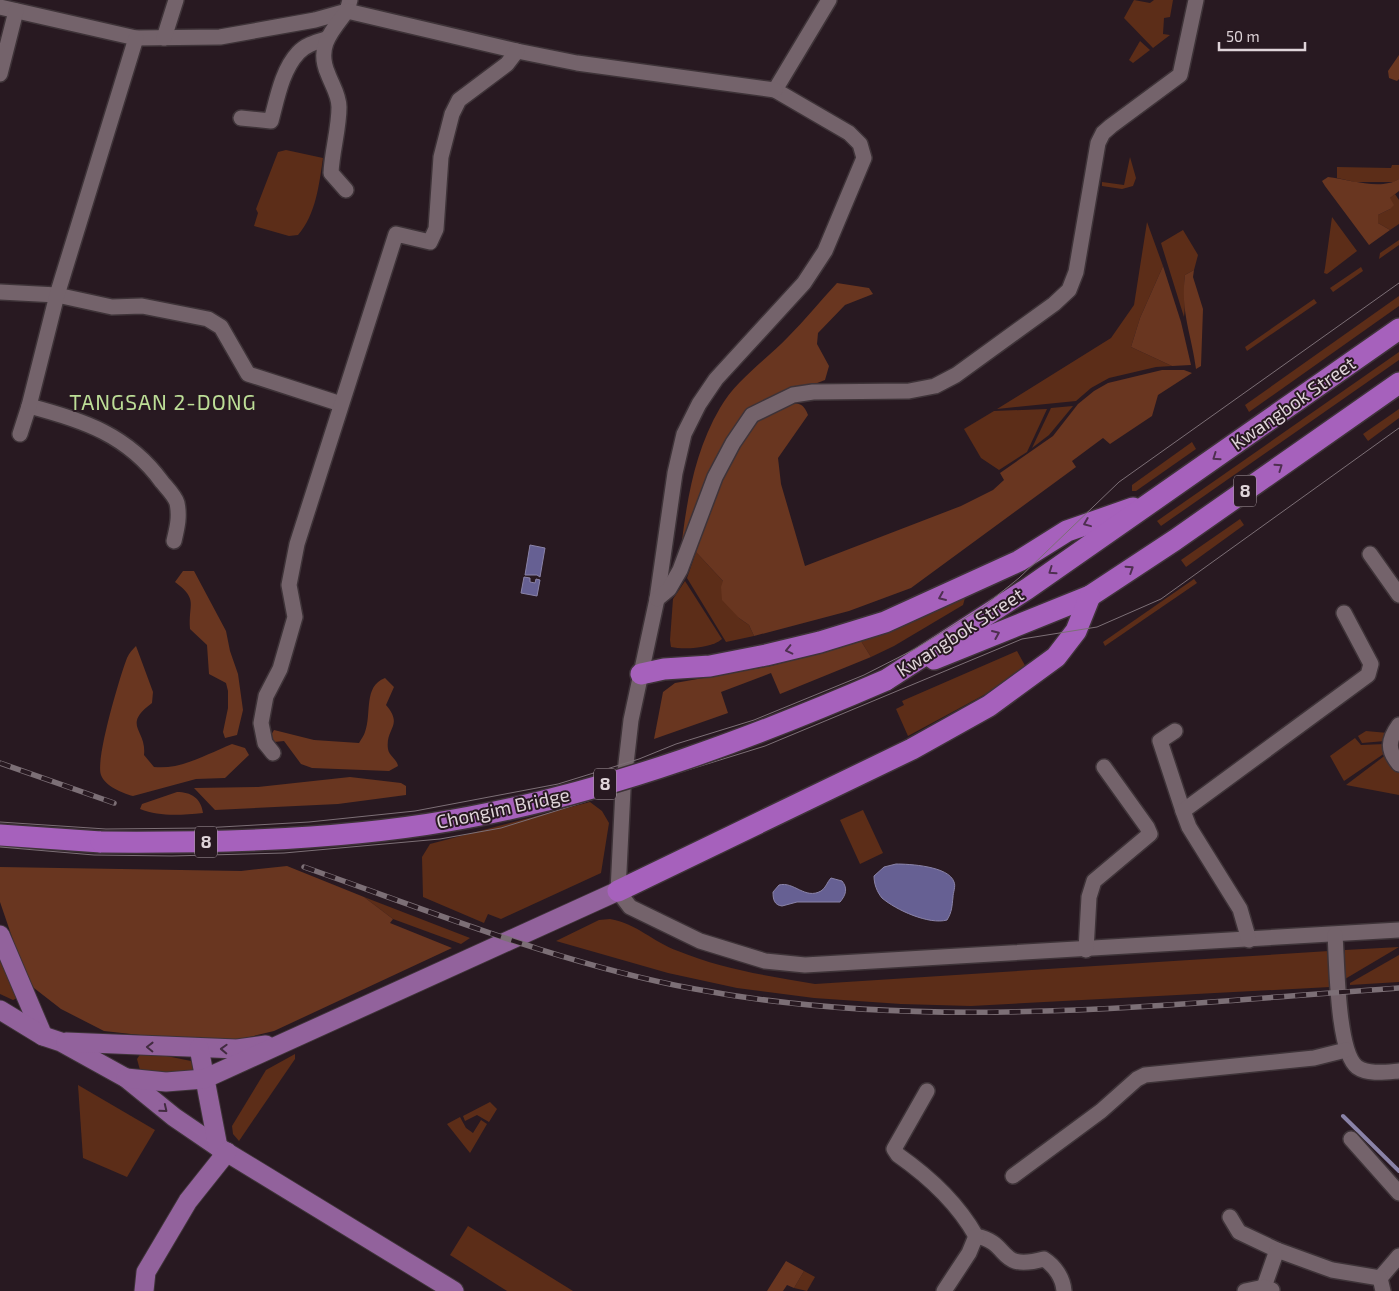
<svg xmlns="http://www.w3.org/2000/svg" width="1399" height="1291" font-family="'Exo 2',sans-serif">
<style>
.green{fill:#5c2d18}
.forest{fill:#693620}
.water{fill:#666093;stroke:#8a83a8}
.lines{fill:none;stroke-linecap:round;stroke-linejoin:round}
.stream{stroke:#8a83a8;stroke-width:4}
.minor-casing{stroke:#3e3338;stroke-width:18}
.major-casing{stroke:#3e3338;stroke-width:21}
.highway-casing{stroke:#3e3338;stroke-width:24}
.minor{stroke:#74636b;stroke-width:15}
.major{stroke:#92629c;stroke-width:19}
.highway{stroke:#a661bc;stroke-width:21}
.tram{stroke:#7c6f76;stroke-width:1}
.rail-casing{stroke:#7c6f76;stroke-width:5.5}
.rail{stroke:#281921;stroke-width:4;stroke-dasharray:11;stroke-linecap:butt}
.highway-bridge-casing{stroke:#3e3338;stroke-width:24;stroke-linecap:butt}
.highway-bridge{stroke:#a661bc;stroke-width:21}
.oneway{stroke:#4e2f50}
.oneway2{stroke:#422b40}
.labels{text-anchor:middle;stroke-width:4;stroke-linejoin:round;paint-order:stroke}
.shield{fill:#281921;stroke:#a89ca2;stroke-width:1}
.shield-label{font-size:18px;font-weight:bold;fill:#dfd4d9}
.street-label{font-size:19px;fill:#dfd4d9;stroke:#281921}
.quarter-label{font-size:21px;letter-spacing:1px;fill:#bdde97;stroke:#281921}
</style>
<rect width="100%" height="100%" fill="#281921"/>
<g class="green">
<path d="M 1134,0 L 1150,3 L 1154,0 L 1173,0 L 1170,17 L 1164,18 L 1163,34 L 1170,35 L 1153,48 L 1124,18 Z"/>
<path d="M 1140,41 L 1150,50 L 1133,63 L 1129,60 Z"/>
<path d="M 286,150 L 323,158 C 319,185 316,214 298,235 L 289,236 L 254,226 L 258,213 L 256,209 L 278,152 Z"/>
<path d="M 1130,157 L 1136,178 L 1133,186 L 1122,189 L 1102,186 L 1102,182 L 1124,185 Z"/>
<path d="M 1392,165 L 1399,165 L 1399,179 L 1394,182 L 1355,182 L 1337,178 L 1337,167 L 1391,168 Z"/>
<path d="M 1395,194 L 1399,200 L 1399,224 L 1390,230 L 1378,223 L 1378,215 L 1390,209 L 1390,198 Z"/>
<path d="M 1332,217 L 1357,251 L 1327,274 L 1324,273 L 1325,268 Z"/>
<path d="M 1147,222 L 1163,266 L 1140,318 L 1131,347 L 1172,366 L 1156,367 L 1109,378 L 1091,388 L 1076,401 L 997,409 L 1111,338 L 1134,305 Z"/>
<path d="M 1183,230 L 1198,255 L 1194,270 L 1185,275 C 1183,290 1186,303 1184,317 L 1161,243 Z"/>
<path d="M 1399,240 L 1399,245 L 1379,259 L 1380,253 Z"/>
<path d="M 1361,267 L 1363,271 L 1333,292 L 1330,288 Z"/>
<path d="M 1399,296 L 1399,306 L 1249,412 L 1245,405 Z"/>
<path d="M 1314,299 L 1317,303 L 1247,351 L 1245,347 Z"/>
<path d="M 1399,352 L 1399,360 L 1161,526 L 1157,521 Z"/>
<path d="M 1073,406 L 1049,435 L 1032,448 L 1051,408 Z"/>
<path d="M 1047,409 L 1027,452 L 999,470 L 981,458 L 964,429 L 994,411 Z"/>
<path d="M 1399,409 L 1399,418 L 1368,441 L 1363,434 Z"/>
<path d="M 1192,442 L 1196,449 L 1136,491 L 1132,491 L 1132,485 Z"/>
<path d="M 1240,519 L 1244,525 L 1186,567 L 1181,560 Z"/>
<path d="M 696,552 L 723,581 L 739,618 L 749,625 L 754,636 L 726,642 L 687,578 Z"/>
<path d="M 1194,579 L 1197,583 L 1105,646 L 1103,642 Z"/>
<path d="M 685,581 L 722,639 C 712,648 685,650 671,647 L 670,640 L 673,599 Z"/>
<path d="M 959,597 L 965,598 L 963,605 L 894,646 L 871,657 L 861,641 Z"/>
<path d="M 1017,651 L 1028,671 L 908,736 L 896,709 L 904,705 L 902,701 Z"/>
<path d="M 1366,731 L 1388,733 L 1385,741 L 1362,743 L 1358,736 Z"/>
<path d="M 1355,738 L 1361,745 L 1385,744 L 1385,753 L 1344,781 L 1330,756 Z"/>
<path d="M 1387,754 L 1399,771 L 1399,795 L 1346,785 Z"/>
<path d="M 590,802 L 602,811 L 609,823 L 601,873 L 501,919 L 488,914 L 484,923 L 423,897 L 422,857 L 430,844 Z"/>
<path d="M 863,810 L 883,853 L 860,864 L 840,820 Z"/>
<path d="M 364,897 L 470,938 L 461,944 L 393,919 Z"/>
<path d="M 610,919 C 636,923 653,942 678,951 C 722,969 768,976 815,984 L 1329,951 L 1330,987 L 971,1006 L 901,1004 L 814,998 L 737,988 L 668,973 L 556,941 L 599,920 Z"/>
<path d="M 0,947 L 17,998 L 13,1000 L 0,994 Z"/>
<path d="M 1399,947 L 1345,979 L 1345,950 Z"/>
<path d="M 1399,955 L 1399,982 L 1350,985 L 1350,983 Z"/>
<path d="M 147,1052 L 191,1061 L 195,1064 L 196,1069 L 193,1073 L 148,1073 L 140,1070 L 137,1059 L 141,1053 Z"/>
<path d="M 295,1054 L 295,1059 L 239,1141 L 233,1134 L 232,1126 L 266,1070 Z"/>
<path d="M 78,1085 L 155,1130 L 127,1177 L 83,1158 Z"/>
<path d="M 490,1102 L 497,1109 L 489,1122 L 477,1115 L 465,1121 L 463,1116 Z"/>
<path d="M 460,1117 L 466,1128 L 473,1133 L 481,1120 L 487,1124 L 470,1153 L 447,1124 Z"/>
<path d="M 468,1226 L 573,1291 L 507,1291 L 450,1255 Z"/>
<path d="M 804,1271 L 815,1277 L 807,1291 L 794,1288 Z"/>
</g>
<g class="forest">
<path d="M 1399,55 L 1399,79 L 1397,81 L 1389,78 L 1388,71 Z"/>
<path d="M 1328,177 C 1349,179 1380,191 1399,179 L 1399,191 L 1390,198 L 1394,205 L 1390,209 L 1378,215 L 1378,223 L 1390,230 L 1369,245 L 1325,186 L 1322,181 Z"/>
<path d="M 1163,266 L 1181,322 L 1191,365 L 1172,366 L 1131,347 L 1140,318 Z"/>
<path d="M 1194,270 L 1193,277 L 1203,309 L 1201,366 L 1196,369 C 1192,336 1180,311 1185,275 Z"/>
<path d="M 837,283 L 869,288 L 873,294 L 845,305 L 818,333 L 817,344 L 829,366 L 825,380 L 753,408 L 680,557 C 686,506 693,454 720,408 C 736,380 766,360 788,337 C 805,320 820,301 837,283 Z"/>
<path d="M 1162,370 L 1184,370 L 1192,373 L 1158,395 L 1152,416 L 1110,444 L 1103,438 L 1072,461 L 1076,467 L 911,588 L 849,611 L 754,636 L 749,625 L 739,618 L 722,600 L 721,587 L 723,581 L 696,552 C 709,516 732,443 761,418 C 768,413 778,410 785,406 C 797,401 804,403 808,415 L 778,458 L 781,484 L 805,566 L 961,506 L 993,490 L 1004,480 L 1000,473 L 1053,436 L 1078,404 L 1094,391 L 1108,383 Z"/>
<path d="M 183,571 L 194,571 L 226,631 L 230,651 L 238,674 L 243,710 L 237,735 L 225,738 L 223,732 L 228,708 L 228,691 L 226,683 L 209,674 L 207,645 L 190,629 C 188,603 199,600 175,582 Z"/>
<path d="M 861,641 L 871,657 L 780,694 L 771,673 L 721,692 L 728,713 L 654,739 L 663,692 L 675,683 L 771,666 Z"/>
<path d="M 136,646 L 153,692 L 152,703 C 121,726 147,729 144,755 L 154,767 C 181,770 207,754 232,744 L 245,748 L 249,755 L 225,778 L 196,779 L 133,796 C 122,793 105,786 101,775 C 95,760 120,676 127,658 C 129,653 133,649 136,646 Z"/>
<path d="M 385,678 L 394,687 L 386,705 C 404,726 385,728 388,749 C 389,756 397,759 398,766 L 389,771 L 312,768 L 301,764 L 284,741 L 274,742 L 270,737 L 274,730 L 314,740 L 359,743 C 361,739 364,736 365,732 C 372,714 363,686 385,678 Z"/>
<path d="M 350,777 L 401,783 L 406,786 L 406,795 L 338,804 L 215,810 L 194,788 L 258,787 Z"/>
<path d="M 177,792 C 191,792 201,798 203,813 C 181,815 160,817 140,809 L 142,804 Z"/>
<path d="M 287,866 L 364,897 L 393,919 L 390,923 L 452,948 L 274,1031 L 237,1040 L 194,1041 L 104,1031 L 61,1009 L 34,988 L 24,972 L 0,902 L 0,867 L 241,871 Z"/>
<path d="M 786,1261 L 804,1271 L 794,1288 L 787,1285 L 783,1291 L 767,1291 Z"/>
</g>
<g class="water">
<path d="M 530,545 L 545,548 L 540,577 L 537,575 L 525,575 Z"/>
<path d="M 524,577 L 530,578 L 530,582 L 535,583 L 536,579 L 540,580 L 537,596 L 521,593 Z"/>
<path d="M 896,864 C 909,864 949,866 954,882 C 956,886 953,893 953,897 C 952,906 952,912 947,920 C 929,925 896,910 882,898 C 877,892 874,884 874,876 L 884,867 Z"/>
<path d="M 831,878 L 842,881 C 848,888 846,895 840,902 L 797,902 L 782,906 C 774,905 773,899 773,892 L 779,885 C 794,881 805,900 821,891 C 826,888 827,882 831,878 Z"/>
</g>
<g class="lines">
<path class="stream" d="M 1343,1116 L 1399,1171"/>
<g class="minor-casing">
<g id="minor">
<path d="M 829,0 L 775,90 L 849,133 L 860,144 L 864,158 L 825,251 L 804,283 L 716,379 L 699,404 L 684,434 L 675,473 L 657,599 L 631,720 L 623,790 L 618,891 L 630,907 L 700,941 L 765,961 L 805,965 L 1399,930"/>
<path d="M 0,7 L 136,38 L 220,37 L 315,20 L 347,11 L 350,0"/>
<path d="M 164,38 L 176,0"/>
<path d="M 0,74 L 16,11"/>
<path d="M 241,118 L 271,121 C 277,99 282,70 298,53 C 305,45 316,42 326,39"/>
<path d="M 346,190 L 331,173 C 332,151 339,129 339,107 C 339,95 332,85 328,74 C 316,47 331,32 347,11 L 517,51 L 577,63 L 775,90"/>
<path d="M 0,292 L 57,295 L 112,307 L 142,306 L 208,319 L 221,327 L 248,374 L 341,404"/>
<path d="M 29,406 C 83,420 128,435 162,482 C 167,488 175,496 177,503 C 180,517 177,528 174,541"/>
<path d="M 20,434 L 29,406 L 57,295 L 136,38"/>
<path d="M 1370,554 L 1399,595"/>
<path d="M 657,599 L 669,589 L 680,570 L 715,477 L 733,443 L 752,415 L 793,395 L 813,392 L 909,391 L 935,386 L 956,375 L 1054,304 L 1069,290 L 1076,272 L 1098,143 L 1103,133 L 1111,126 L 1180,75 L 1196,0"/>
<path d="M 1399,725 C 1388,740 1387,750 1399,764"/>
<path d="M 1175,731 L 1160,741 L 1183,811"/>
<path d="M 273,753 L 265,743 L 261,723 L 266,696 L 280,669 L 295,617 L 289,585 L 297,544 L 396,234 L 430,242 L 436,229 L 441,157 L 452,114 L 459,100 L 507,64 L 517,51"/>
<path d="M 1335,935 C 1337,961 1337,1052 1357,1067 C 1368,1075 1387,1072 1399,1071"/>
<path d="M 1249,940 L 1240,909 L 1189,827 L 1183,811 L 1368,675 L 1371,664 L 1344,613"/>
<path d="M 1086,950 L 1089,897 L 1094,881 L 1150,834 L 1147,827 L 1104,767"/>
<path d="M 927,1091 L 894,1149 L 898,1155 C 928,1176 958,1204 976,1236 C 1012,1243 996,1272 1044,1259 C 1055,1266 1063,1278 1064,1291"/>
<path d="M 1351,1139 L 1399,1193"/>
<path d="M 1013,1176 L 1101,1111 L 1137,1079 L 1145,1075 L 1314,1058 L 1346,1050"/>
<path d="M 1230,1217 L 1239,1232 L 1277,1250"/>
<path d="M 1380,1278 L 1399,1256"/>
<path d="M 1264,1287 L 1277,1250 L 1332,1270 L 1380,1278 L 1383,1291"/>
<path d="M 944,1291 L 969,1253 L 976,1236"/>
<path d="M 1245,1291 L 1264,1287 L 1272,1290"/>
</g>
</g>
<g class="major-casing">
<g id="major">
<path d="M 0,935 L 43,1036"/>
<path d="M 0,1010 L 43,1036 L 61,1042 L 126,1078 L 174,1117 L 218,1147 L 454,1291"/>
<path d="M 66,1042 L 237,1049 L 266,1045"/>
<path d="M 199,1048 L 218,1147"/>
<path d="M 126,1078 L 166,1082 L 204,1079 L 618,891"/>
<path d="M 144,1291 L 146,1272 L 188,1201 L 227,1152"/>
</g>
</g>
<g class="highway-casing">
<g id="highway">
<path d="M 934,659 L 1090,596 L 1175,540 L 1399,383"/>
<path d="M 641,674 L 664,669 L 710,666 L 766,655 L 820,642 L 885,622 L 1019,561 L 1067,531 L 1133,508"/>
<path d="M 886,680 L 1027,589 L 1399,329"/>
<path d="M 0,835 L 101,842"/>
<path d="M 618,891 L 912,749 L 989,706 L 1056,657 L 1076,631 L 1090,596"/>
</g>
</g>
<use href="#minor" class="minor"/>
<use href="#major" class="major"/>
<use href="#highway" class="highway"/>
<g class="tram">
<path d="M 0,822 L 106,829 L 203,828 L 309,822 L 415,811 L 558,784 L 639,759 L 676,744 L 754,720 L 864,675 L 915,649 L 983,607 L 1019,578 L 1119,482 L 1399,283"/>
<path d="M 0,847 L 94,855 L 172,856 L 284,853 L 440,839 L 501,828 L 765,746 L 1022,639 L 1097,627 L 1161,599 L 1399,428"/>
</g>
<g class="rail-casing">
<g id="rail">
<path d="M 0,763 L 114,803"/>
<path d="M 304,867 C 433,912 560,964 695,989 C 928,1033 1165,1004 1399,988"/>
</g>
</g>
<use href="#rail" class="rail"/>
<g class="highway-bridge-casing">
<path id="highway-bridge" d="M 101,842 C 221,843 351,840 470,817 C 614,790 752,738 886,680"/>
</g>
<use href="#highway-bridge" class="highway-bridge"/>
</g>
<defs><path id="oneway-chevron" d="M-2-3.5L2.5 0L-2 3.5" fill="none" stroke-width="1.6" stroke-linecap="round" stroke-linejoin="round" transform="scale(1.25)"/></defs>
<g class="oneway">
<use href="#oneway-chevron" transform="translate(1216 457) rotate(145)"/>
<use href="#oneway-chevron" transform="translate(1279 467) rotate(-35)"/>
<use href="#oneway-chevron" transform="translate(1087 523) rotate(158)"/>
<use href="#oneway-chevron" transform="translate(1130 569) rotate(-33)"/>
<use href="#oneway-chevron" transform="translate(1052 571) rotate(145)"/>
<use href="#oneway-chevron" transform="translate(942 597) rotate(157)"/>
<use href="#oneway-chevron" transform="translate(996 634) rotate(-23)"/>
<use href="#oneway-chevron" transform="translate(789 650) rotate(167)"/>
</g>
<g class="oneway2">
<use href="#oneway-chevron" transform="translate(150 1047) rotate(-179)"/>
<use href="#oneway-chevron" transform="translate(224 1049) rotate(-178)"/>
<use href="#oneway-chevron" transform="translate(164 1109) rotate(39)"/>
</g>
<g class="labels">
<g class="shield">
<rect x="1234" y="475.5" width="22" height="31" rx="4"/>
<rect x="594" y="768.5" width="22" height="31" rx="4"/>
<rect x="195" y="826.5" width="22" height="31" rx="4"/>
</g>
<g class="shield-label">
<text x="1245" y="497">8</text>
<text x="605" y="790">8</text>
<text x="206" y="848">8</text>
</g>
<g class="street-label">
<text transform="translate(1293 403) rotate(-35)" y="7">Kwangbok Street</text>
<text transform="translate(960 632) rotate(-33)" y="7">Kwangbok Street</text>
<text transform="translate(503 808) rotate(-12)" y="7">Chongim Bridge</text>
</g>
<g class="quarter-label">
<text x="163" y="410">TANGSAN 2-DONG</text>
</g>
</g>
<path d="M1219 42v8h86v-8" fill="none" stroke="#dfd4d9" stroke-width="2.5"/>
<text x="1226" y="42" font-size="15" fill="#dfd4d9" stroke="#281921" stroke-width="4" paint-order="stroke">50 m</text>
</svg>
